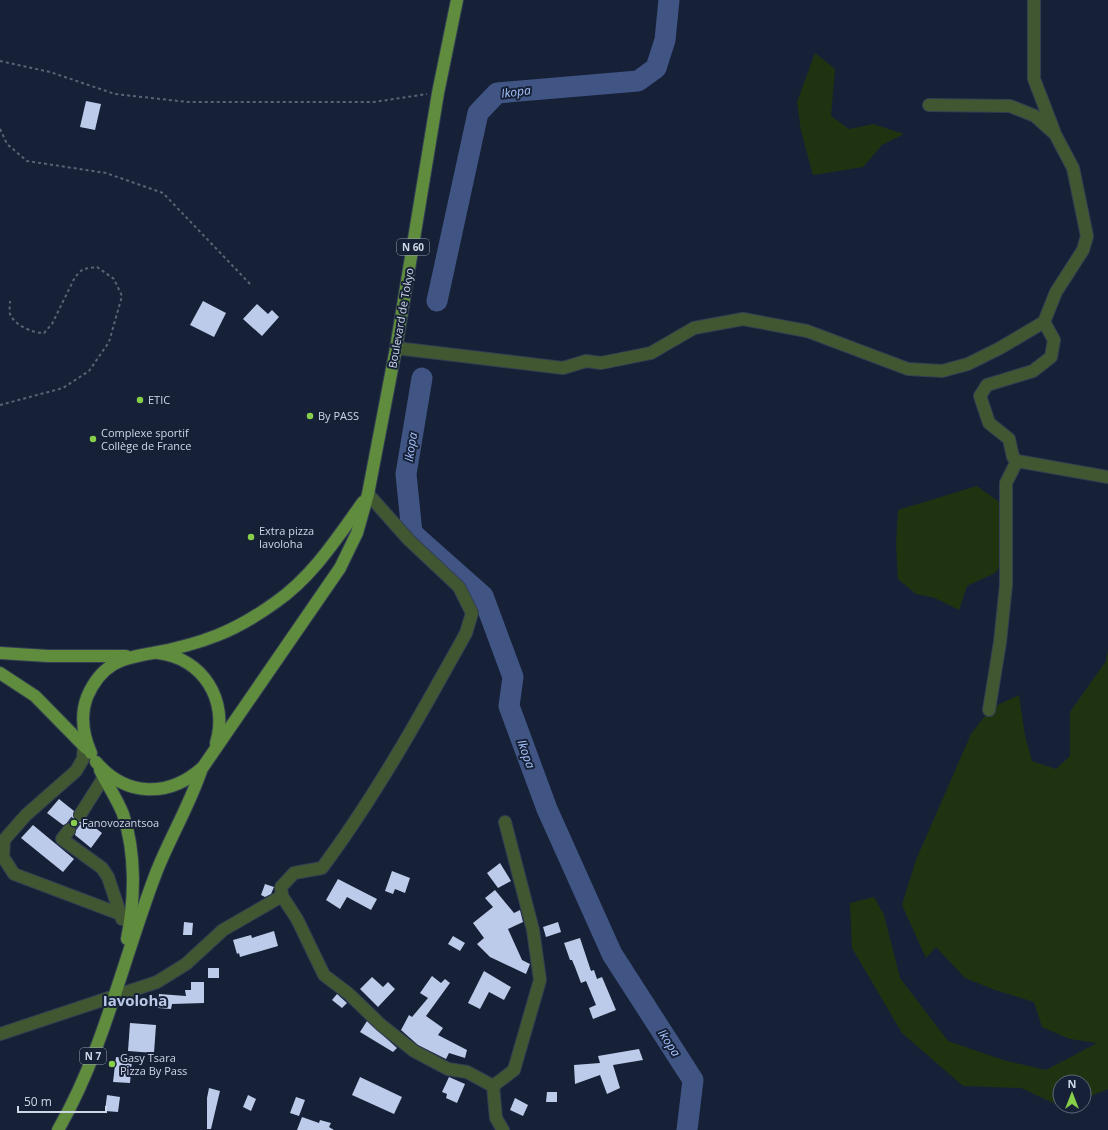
<svg xmlns="http://www.w3.org/2000/svg" width="1108" height="1130" font-family="'Open Sans',sans-serif">
<style>
.green{fill:#203311}
.lines{fill:none;stroke-linecap:round;stroke-linejoin:round}
.river{stroke:#405584;stroke-width:21}
.building{fill:#bccbe9}
.minor-tunnel{stroke:#323c51;stroke-width:12;stroke-dasharray:12 6;stroke-linecap:butt}
.minor-casing{stroke:#343e53;stroke-width:14}
.major-casing{stroke:#343e53;stroke-width:14}
.path{stroke:#5a6377;stroke-width:2;stroke-dasharray:3 3;stroke-linecap:butt}
.minor{stroke:#415732;stroke-width:12}
.major{stroke:#5f8c3d;stroke-width:12}
.poi-dot{fill:#87cf4a;stroke:#162137;stroke-width:1.5}
.labels{text-anchor:middle;stroke-width:4;stroke-linejoin:round;paint-order:stroke}
.shield{fill:#162137;stroke:#98a0b2;stroke-width:1}
.shield-label{font-size:10px;font-weight:bold;fill:#cfd6e6}
.street-label{font-size:11px;fill:#cfd6e6;stroke:#162137}
.poi-label{font-size:11px;fill:#cfd6e6;stroke:#162137;text-anchor:start}
.water-label{font-size:12px;font-style:italic;fill:#a8c4ff;stroke:#162137}
.district-label{font-size:15px;font-weight:bold;fill:#bac9e7;stroke:#162137}
</style>
<rect width="100%" height="100%" fill="#162137"/>
<g class="green">
<path d="M 815,53 L 835,69 L 831,116 L 849,129 L 873,124 L 904,134 L 882,145 L 863,167 L 813,175 L 801,131 L 797,102 Z"/>
<path d="M 977,486 L 1005,506 L 1009,555 L 995,573 L 967,586 L 959,610 L 935,598 L 916,594 L 898,579 L 896,545 L 898,510 Z"/>
<path d="M 1108,650 L 1108,1089 L 1084,1099 L 1084,1082 L 1060,1082 L 1060,1106 L 1021,1088 L 963,1086 L 902,1033 L 852,948 L 850,903 L 874,897 L 884,915 L 900,978 L 948,1041 L 1003,1060 L 1046,1070 L 1097,1043 L 1070,1039 L 1042,1027 L 1034,1002 L 995,990 L 965,978 L 936,947 L 926,958 L 902,905 L 916,860 L 971,734 L 991,708 L 1019,695 L 1025,736 L 1032,761 L 1056,769 L 1070,756 L 1070,712 L 1106,661 Z"/>
</g>
<g class="lines">
<g class="river">
<path d="M 437,301 L 478,113 L 497,93 L 638,81 L 656,68 L 665,40 L 669,0"/>
<path d="M 422,378 L 406,474 L 412,533 L 483,596 L 513,677 L 509,706 L 547,809 L 612,954 L 693,1080 L 687,1130"/>
</g>
</g>
<g class="building">
<path d="M 86,101 L 101,104 L 95,130 L 80,127 Z"/>
<path d="M 203,301 L 226,313 L 214,337 L 190,325 Z"/>
<path d="M 257,304 L 268,314 L 272,310 L 279,317 L 262,336 L 243,319 Z"/>
<path d="M 59,799 L 74,811 L 73,815 L 76,821 L 80,822 L 85,820 L 102,833 L 91,848 L 75,835 L 76,831 L 74,824 L 70,823 L 63,825 L 47,813 Z"/>
<path d="M 33,825 L 74,859 L 63,872 L 21,838 Z"/>
<path d="M 500,863 L 511,881 L 498,888 L 487,873 Z"/>
<path d="M 392,871 L 410,878 L 405,893 L 395,889 L 393,894 L 385,891 Z"/>
<path d="M 338,879 L 377,899 L 371,910 L 347,897 L 340,909 L 326,900 Z"/>
<path d="M 265,884 L 274,887 L 271,894 L 265,897 L 261,895 Z"/>
<path d="M 495,890 L 514,913 L 520,910 L 523,922 L 508,929 L 522,960 L 530,964 L 526,974 L 490,957 L 477,944 L 484,938 L 473,923 L 493,907 L 485,898 Z"/>
<path d="M 184,922 L 193,923 L 192,935 L 183,935 Z"/>
<path d="M 558,922 L 561,932 L 546,937 L 543,927 Z"/>
<path d="M 274,931 L 278,946 L 240,957 L 239,953 L 237,954 L 233,940 L 251,935 L 252,938 Z"/>
<path d="M 453,936 L 465,943 L 460,951 L 448,944 Z"/>
<path d="M 580,938 L 591,971 L 594,970 L 597,979 L 602,977 L 616,1010 L 593,1019 L 589,1008 L 596,1005 L 586,981 L 581,983 L 575,967 L 572,960 L 570,960 L 564,943 Z"/>
<rect x="208" y="968" width="11" height="10"/>
<path d="M 484,971 L 511,987 L 504,1000 L 489,992 L 480,1009 L 468,1003 Z"/>
<path d="M 432,976 L 441,983 L 445,979 L 450,983 L 426,1016 L 443,1028 L 438,1035 L 467,1050 L 465,1058 L 449,1053 L 446,1059 L 418,1045 L 401,1030 L 409,1015 L 412,1017 L 428,998 L 420,993 Z"/>
<path d="M 372,977 L 383,987 L 388,982 L 395,989 L 378,1007 L 360,989 Z"/>
<path d="M 191,982 L 204,982 L 204,1003 L 172,1004 L 171,1009 L 158,1008 L 159,994 L 186,996 L 185,990 L 191,990 Z"/>
<path d="M 337,994 L 347,1003 L 342,1008 L 332,1000 Z"/>
<path d="M 367,1021 L 397,1048 L 393,1052 L 360,1032 Z"/>
<path d="M 130,1023 L 156,1025 L 154,1053 L 128,1051 Z"/>
<path d="M 639,1049 L 643,1060 L 613,1065 L 620,1088 L 607,1094 L 600,1075 L 575,1084 L 574,1065 L 600,1063 L 598,1056 Z"/>
<path d="M 116,1057 L 132,1059 L 130,1083 L 113,1082 Z"/>
<path d="M 360,1077 L 402,1097 L 394,1114 L 352,1095 Z"/>
<path d="M 449,1077 L 465,1084 L 457,1103 L 446,1098 L 447,1094 L 442,1092 Z"/>
<path d="M 209,1088 L 220,1091 L 211,1129 L 207,1129 L 207,1098 Z"/>
<path d="M 547,1092 L 557,1092 L 557,1102 L 546,1102 Z"/>
<path d="M 107,1095 L 120,1097 L 118,1112 L 105,1111 Z"/>
<path d="M 248,1095 L 256,1099 L 251,1111 L 243,1107 Z"/>
<path d="M 296,1097 L 305,1100 L 299,1116 L 290,1113 Z"/>
<path d="M 515,1098 L 528,1105 L 523,1116 L 510,1110 Z"/>
<path d="M 302,1117 L 319,1123 L 320,1120 L 331,1123 L 329,1127 L 334,1130 L 297,1130 Z"/>
</g>
<g class="lines">
<path class="minor-tunnel" d="M 69,830 L 80,815"/>
<g class="minor-casing">
<g id="minor">
<path d="M 1034,0 L 1034,79 L 1054,131"/>
<path d="M 1044,322 L 1054,340 L 1051,357 L 1033,371 L 987,385 L 980,396 L 989,423 L 1009,439 L 1013,457 L 1017,461 L 1108,477"/>
<path d="M 396,348 L 563,368 L 586,361 L 601,363 L 651,353 L 694,328 L 743,319 L 807,331 L 908,369 L 942,371 L 968,364 L 1000,348 L 1044,322 L 1056,292 L 1083,250 L 1087,236 L 1073,168 L 1055,134 L 1035,116 L 1010,106 L 929,105"/>
<path d="M 989,710 L 1000,642 L 1006,585 L 1006,483 L 1017,461"/>
<path d="M 84,745 L 83,759 L 76,771 L 26,815 L 4,840 L 3,857 L 14,874 L 120,914"/>
<path d="M 80,815 L 104,777"/>
<path d="M 69,830 L 62,839 L 102,868 L 108,877 L 122,919"/>
<path d="M 282,896 L 281,887 L 294,873 L 322,868 C 377,794 421,714 466,633 L 472,613 L 459,587 L 409,540 L 368,494"/>
<path d="M 0,1034 L 157,982 L 186,964 L 223,930 L 282,896 L 297,919 L 324,975 L 349,994 L 381,1025 L 414,1051 L 448,1069 L 467,1072 L 493,1086 L 496,1118 L 503,1130"/>
<path d="M 493,1086 L 514,1070 L 540,980 L 533,930 L 505,822"/>
</g>
</g>
<g class="major-casing">
<g id="major">
<path d="M 0,653 L 48,656 L 126,656"/>
<path d="M 158,653 C 203,658 229,701 216,743"/>
<path d="M 0,673 L 35,696 L 86,748"/>
<path d="M 91,753 C 83,735 80,716 87,697 C 101,664 121,658 153,653 C 175,649 198,643 218,635 C 238,627 258,615 276,602 C 313,576 337,538 363,502"/>
<path d="M 96,762 C 126,797 169,798 203,767 L 340,568 L 357,533 L 368,494 L 396,348 L 438,93 L 457,0"/>
<path d="M 100,770 C 107,784 117,799 123,814 C 136,853 135,899 127,939"/>
<path d="M 58,1130 C 104,1050 123,959 156,873 C 170,837 190,805 202,768"/>
</g>
</g>
<g class="path">
<path d="M 0,61 L 50,72 L 115,94 L 188,102 L 374,102 L 427,94"/>
<path d="M 0,129 L 7,144 L 27,161 L 106,173 L 163,193 L 252,286"/>
<path d="M 0,405 L 63,388 L 89,371 L 109,342 L 122,296 L 114,279 L 97,267 L 83,269 L 75,277 L 52,324 L 44,333 C 33,333 15,326 10,314 C 9,311 10,305 10,301"/>
</g>
<use href="#minor" class="minor"/>
<use href="#major" class="major"/>
</g>
<g class="poi-dot">
<circle cx="140" cy="400" r="4"/>
<circle cx="310" cy="416" r="4"/>
<circle cx="93" cy="439" r="4"/>
<circle cx="251" cy="537" r="4"/>
<circle cx="74" cy="823" r="4"/>
<circle cx="112" cy="1064" r="4"/>
</g>
<g class="labels">
<g class="shield">
<rect x="397" y="239" width="32" height="16" rx="3"/>
<rect x="80" y="1048" width="26" height="16" rx="3"/>
</g>
<g class="shield-label">
<text x="413" y="251">N 60</text>
<text x="93" y="1060">N 7</text>
</g>
<g class="street-label">
<text transform="translate(401 318) rotate(-80)" y="4">Boulevard de Tokyo</text>
</g>
<g class="poi-label">
<text x="148" y="404">ETIC</text>
<text x="318" y="420">By PASS</text>
<text x="101" y="437">Complexe sportif<tspan x="101" dy="13">Collège de France</tspan></text>
<text x="259" y="535">Extra pizza<tspan x="259" dy="13">Iavoloha</tspan></text>
<text x="82" y="827">Fanovozantsoa</text>
<text x="120" y="1062">Gasy Tsara<tspan x="120" dy="13">Pizza By Pass</tspan></text>
</g>
<g class="water-label">
<text transform="translate(516 92) rotate(-7)" y="4">Ikopa</text>
<text transform="translate(411 447) rotate(-81)" y="4">Ikopa</text>
<text transform="translate(526 754) rotate(70)" y="4">Ikopa</text>
<text transform="translate(669 1043) rotate(57)" y="4">Ikopa</text>
</g>
<g class="district-label">
<text x="135" y="1006">Iavoloha</text>
</g>
</g>
<g transform="translate(1072 1094)"><circle r="19" fill="#162137" stroke="#60697d"/>
<path d="M0-3L7 15L0 10L-7 15Z" fill="#87cf4a"/>
<text y="-6" font-size="11" font-weight="bold" text-anchor="middle" fill="#cfd6e6">N</text>
</g>
<path d="M18 1106v6h88v-6" fill="none" stroke="#cfd6e6" stroke-width="2"/>
<text x="24" y="1106" font-size="12" fill="#cfd6e6" stroke="#162137" stroke-width="3" paint-order="stroke">50 m</text>
</svg>
